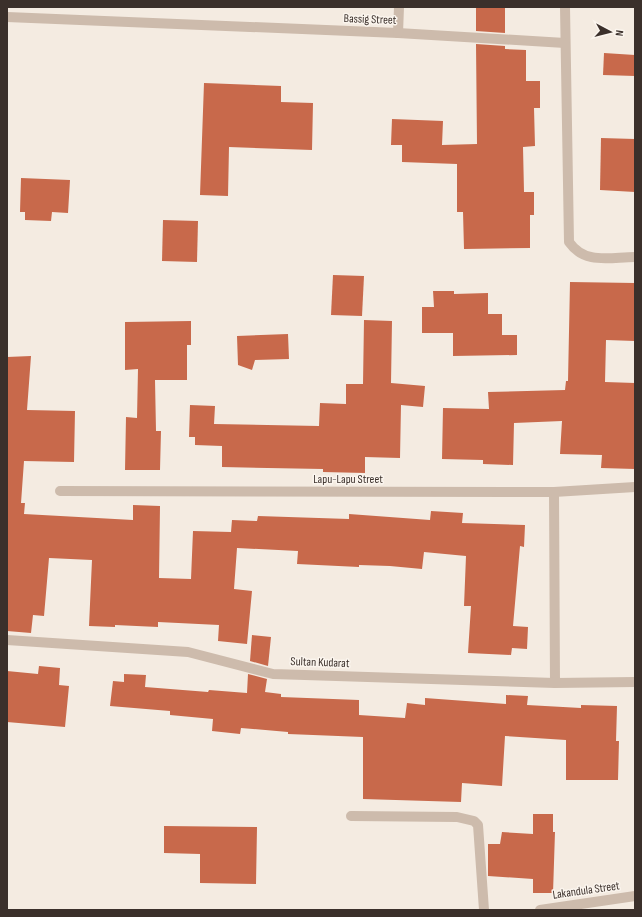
<svg xmlns="http://www.w3.org/2000/svg" width="642" height="917" font-family="'Sofia Sans Condensed',sans-serif">
<style>
.building{fill:#c8694b}
.lines{fill:none;stroke-linecap:round;stroke-linejoin:round}
.minor{stroke:#cdbbac;stroke-width:10}
.labels{text-anchor:middle;stroke-width:3;stroke-linejoin:round;paint-order:stroke}
.street-label{font-size:12px;fill:#3b302b;stroke:#fbf5ee}
</style>
<rect width="100%" height="100%" fill="#f4ebe1"/>
<g class="building">
<path d="M 476,7 L 505,7 L 505,33 L 476,31 Z"/>
<path d="M 476,44 L 505,46 L 505,49 L 526,50 L 526,81 L 540,81 L 540,108 L 534,108 L 535,146 L 523,147 L 524,192 L 534,192 L 534,215 L 530,215 L 530,248 L 464,249 L 463,212 L 457,212 L 457,164 L 402,162 L 402,145 L 391,145 L 392,119 L 443,121 L 442,145 L 477,144 Z"/>
<path d="M 604,53 L 635,55 L 635,76 L 603,75 Z"/>
<path d="M 204,83 L 281,86 L 281,102 L 313,103 L 312,150 L 229,147 L 228,196 L 200,195 Z"/>
<path d="M 601,138 L 635,139 L 635,192 L 600,190 Z"/>
<path d="M 21,178 L 70,180 L 68,213 L 52,212 L 51,221 L 25,220 L 25,212 L 20,212 Z"/>
<path d="M 163,220 L 198,221 L 197,262 L 162,261 Z"/>
<path d="M 333,275 L 364,276 L 362,316 L 331,315 Z"/>
<path d="M 570,282 L 635,283 L 635,341 L 606,340 L 605,382 L 635,383 L 635,469 L 601,468 L 602,455 L 560,454 L 562,421 L 514,423 L 513,465 L 483,464 L 483,460 L 442,459 L 443,408 L 489,409 L 488,392 L 565,390 L 566,381 L 568,381 Z"/>
<path d="M 433,291 L 454,291 L 454,294 L 488,293 L 488,314 L 502,314 L 502,335 L 517,335 L 517,355 L 453,356 L 453,333 L 422,333 L 422,307 L 434,307 Z"/>
<path d="M 364,320 L 392,321 L 391,383 L 425,386 L 423,407 L 401,405 L 400,458 L 365,457 L 365,473 L 323,472 L 323,469 L 222,467 L 222,446 L 195,445 L 195,437 L 189,437 L 190,405 L 215,406 L 214,424 L 319,426 L 320,403 L 346,404 L 346,384 L 363,384 Z"/>
<path d="M 191,321 L 191,345 L 187,345 L 187,380 L 155,380 L 156,431 L 161,431 L 160,470 L 125,470 L 126,417 L 137,418 L 138,369 L 125,370 L 125,322 Z"/>
<path d="M 288,334 L 289,359 L 255,360 L 252,370 L 238,365 L 237,336 Z"/>
<path d="M 31,356 L 27,410 L 75,411 L 74,462 L 24,461 L 21,503 L 25,503 L 24,514 L 133,520 L 133,505 L 160,506 L 159,578 L 191,579 L 193,531 L 231,532 L 232,520 L 257,521 L 258,516 L 349,519 L 349,514 L 430,520 L 431,511 L 463,513 L 462,523 L 525,525 L 524,547 L 520,546 L 513,626 L 528,627 L 527,649 L 512,648 L 511,655 L 468,653 L 471,606 L 464,606 L 466,556 L 424,552 L 422,569 L 390,566 L 359,565 L 359,567 L 297,564 L 298,551 L 237,548 L 234,589 L 252,591 L 247,644 L 218,641 L 219,625 L 158,622 L 158,627 L 115,625 L 115,627 L 89,626 L 92,560 L 49,558 L 44,616 L 33,615 L 31,633 L 7,631 L 7,357 Z"/>
<path d="M 252,635 L 271,637 L 268,666 L 250,661 Z"/>
<path d="M 39,666 L 60,668 L 59,685 L 69,686 L 65,727 L 7,722 L 7,671 L 38,674 Z"/>
<path d="M 124,674 L 146,675 L 145,687 L 208,692 L 209,690 L 247,693 L 248,674 L 267,679 L 265,692 L 281,694 L 281,697 L 359,700 L 359,715 L 405,718 L 407,703 L 425,705 L 425,698 L 506,704 L 506,695 L 528,696 L 527,705 L 581,708 L 581,705 L 617,706 L 616,741 L 619,741 L 618,780 L 566,780 L 566,740 L 505,736 L 502,786 L 462,783 L 461,802 L 363,799 L 363,737 L 288,734 L 288,732 L 241,728 L 240,734 L 212,731 L 213,719 L 170,715 L 170,711 L 110,706 L 113,681 L 124,682 Z"/>
<path d="M 533,814 L 553,814 L 553,832 L 555,832 L 553,893 L 533,893 L 533,879 L 488,876 L 488,844 L 500,844 L 502,832 L 533,834 Z"/>
<path d="M 164,826 L 257,827 L 256,884 L 200,883 L 200,854 L 164,853 Z"/>
</g>
<g class="lines">
<g class="minor">
<path d="M 565,7 L 569,242 C 585,265 610,257 635,257"/>
<path d="M 7,17 L 398,33 L 565,43"/>
<path d="M 398,33 L 399,7"/>
<path d="M 60,491 L 554,492 L 635,487"/>
<path d="M 554,492 L 555,683"/>
<path d="M 7,640 L 188,652 L 273,674 L 555,683 L 635,682"/>
<path d="M 351,816 L 457,817 L 474,821 L 478,825 L 484,910"/>
<path d="M 540,910 L 635,896"/>
</g>
</g>
<g class="labels">
<g class="street-label">
<text transform="translate(370 19) rotate(2)" y="4">Bassig Street</text>
<text x="348" y="483">Lapu-Lapu Street</text>
<text transform="translate(320 662) rotate(2)" y="4">Sultan Kudarat</text>
<text transform="translate(586 890) rotate(-8)" y="4">Lakandula Street</text>
</g>
</g>
<rect width="642" height="917" fill="none" stroke="#3b302b" stroke-width="16"/>
<g transform="translate(610 32) rotate(97)" stroke="#fbf5ee" stroke-width="3" paint-order="stroke">
<path d="M0-3L7 15L0 10L-7 15Z" fill="#3b302b"/>
<text y="-6" font-size="11" font-weight="bold" text-anchor="middle" fill="#3b302b">N</text>
</g>
</svg>
